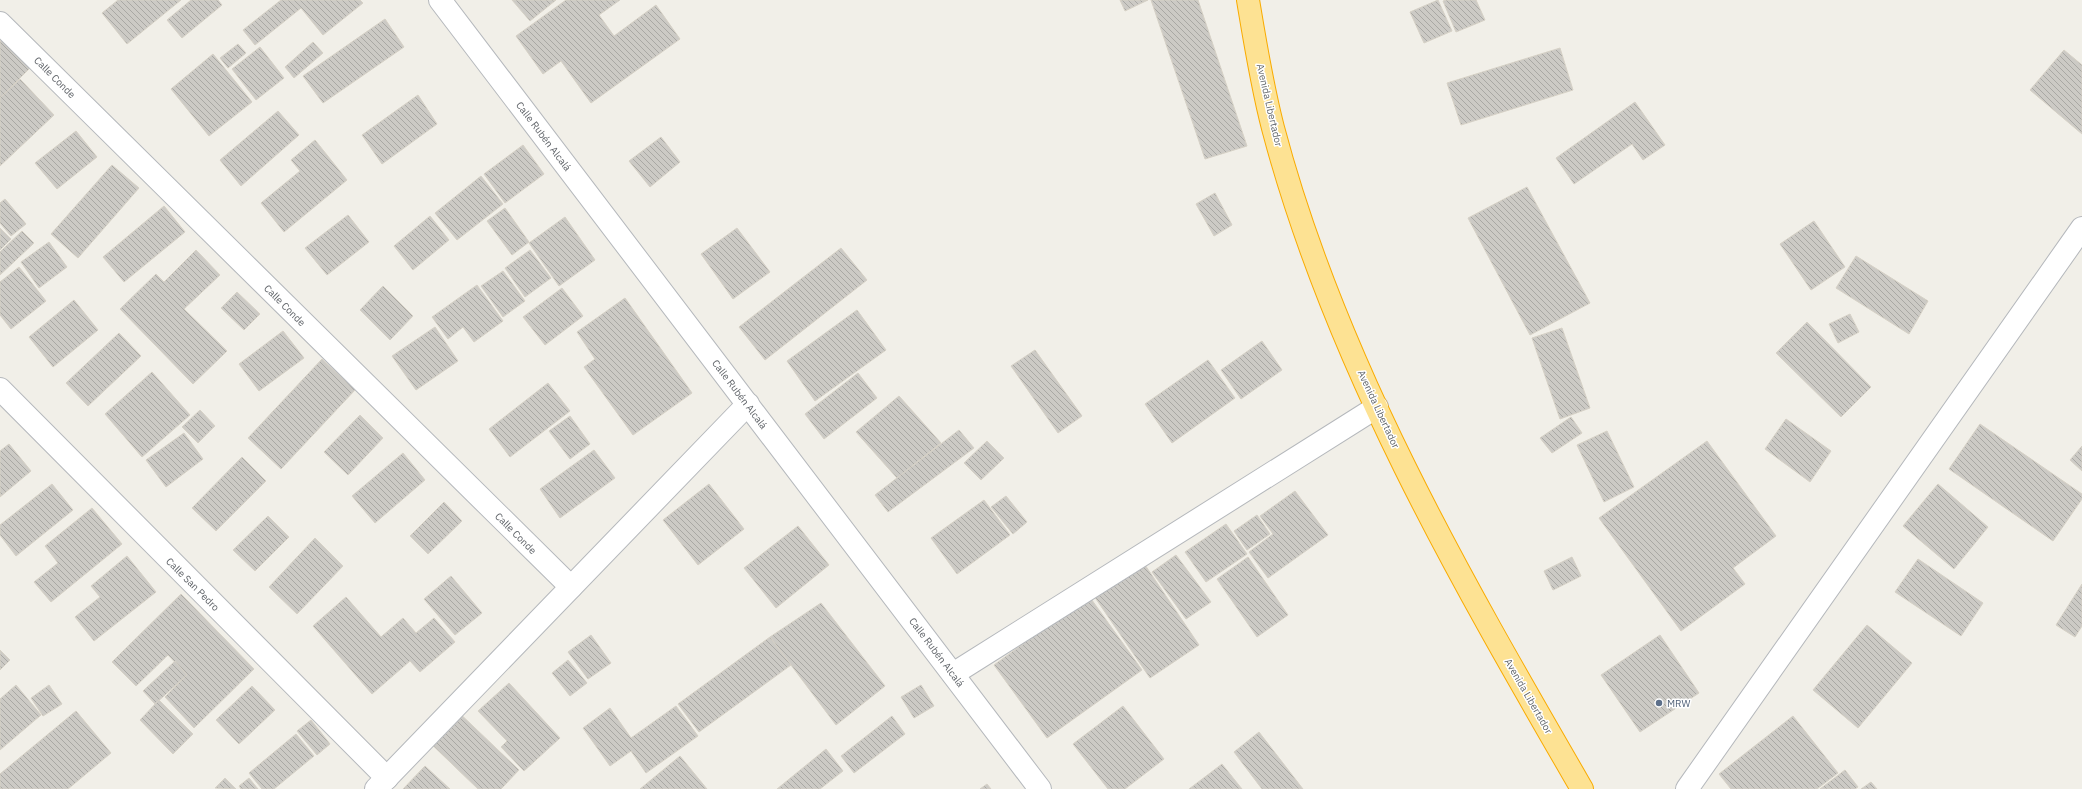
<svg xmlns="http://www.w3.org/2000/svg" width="2082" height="789" font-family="'IBM Plex Sans',sans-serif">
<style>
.building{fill:url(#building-back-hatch);stroke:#d6d1c6}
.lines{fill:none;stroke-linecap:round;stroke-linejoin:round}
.minor-casing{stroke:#b5b8bc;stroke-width:24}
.highway-casing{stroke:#f9ab00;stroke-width:24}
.minor{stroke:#fff;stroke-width:22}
.highway{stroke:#fde293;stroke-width:22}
.service-dot{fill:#5c6f8a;stroke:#fff;stroke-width:1.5}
.labels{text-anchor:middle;stroke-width:3;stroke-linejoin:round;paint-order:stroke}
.street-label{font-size:10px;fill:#5f6368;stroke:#fff}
.service-label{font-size:10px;fill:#4e5e75;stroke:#fff;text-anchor:start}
</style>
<defs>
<pattern id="building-back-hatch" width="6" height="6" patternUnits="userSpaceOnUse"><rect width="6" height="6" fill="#cccac5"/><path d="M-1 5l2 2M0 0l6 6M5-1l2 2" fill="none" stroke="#a9a8a4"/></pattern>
</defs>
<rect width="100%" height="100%" fill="#f1efe8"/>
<g class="building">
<path d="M 118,0 L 181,0 L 127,44 L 102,13 Z"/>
<path d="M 191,0 L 218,0 L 222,5 L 182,38 L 167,20 Z"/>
<path d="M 281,0 L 360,0 L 363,3 L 323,35 L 301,8 L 255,45 L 243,30 Z"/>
<path d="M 512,0 L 556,0 L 530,21 Z"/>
<path d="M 566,0 L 620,0 L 599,15 L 614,36 L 656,5 L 680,39 L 591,103 L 561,61 L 543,74 L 516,36 Z"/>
<path d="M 1120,0 L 1148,0 L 1125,11 Z"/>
<path d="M 1151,0 L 1198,0 L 1247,146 L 1205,159 Z"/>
<path d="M 1438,0 L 1452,31 L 1424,43 L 1410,12 Z"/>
<path d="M 1446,0 L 1476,0 L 1485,20 L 1456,32 L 1443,1 Z"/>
<path d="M 385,19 L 404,47 L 323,103 L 303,76 Z"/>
<path d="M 1,40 L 30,68 L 0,98 L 0,42 Z"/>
<path d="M 313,42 L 323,53 L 294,78 L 285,67 Z"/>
<path d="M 238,44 L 246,53 L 228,68 L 220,58 Z"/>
<path d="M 260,47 L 284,78 L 256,100 L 232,69 Z"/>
<path d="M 1560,48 L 1573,90 L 1461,125 L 1447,83 Z"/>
<path d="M 2064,50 L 2082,65 L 2082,134 L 2030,90 Z"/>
<path d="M 213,54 L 252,102 L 209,136 L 171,89 Z"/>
<path d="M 20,79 L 54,115 L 0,166 L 0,98 Z"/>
<path d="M 418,95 L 437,124 L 382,164 L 362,135 Z"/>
<path d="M 1635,102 L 1665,145 L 1643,160 L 1632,144 L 1574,184 L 1556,158 Z"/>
<path d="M 278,111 L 299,135 L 241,186 L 220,160 Z"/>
<path d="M 76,131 L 97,157 L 57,189 L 35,163 Z"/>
<path d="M 661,137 L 680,162 L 650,187 L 629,161 Z"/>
<path d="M 315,140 L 347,180 L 284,232 L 261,203 L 300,171 L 291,160 Z"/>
<path d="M 523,145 L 544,174 L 505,203 L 484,174 Z"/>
<path d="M 112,165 L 139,188 L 78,258 L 51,234 Z"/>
<path d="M 481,176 L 503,204 L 457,240 L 435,213 Z"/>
<path d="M 1527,187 L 1590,303 L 1530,335 L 1468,218 Z"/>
<path d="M 1215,193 L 1232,225 L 1214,236 L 1196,204 Z"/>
<path d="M 5,199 L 26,224 L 11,236 L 0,223 L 0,203 Z"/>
<path d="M 164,206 L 185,232 L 124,282 L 103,257 Z"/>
<path d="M 505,208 L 529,242 L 512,255 L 487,221 Z"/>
<path d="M 348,215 L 369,242 L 327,275 L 305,248 Z"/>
<path d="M 430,216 L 449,240 L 413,270 L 394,246 Z"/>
<path d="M 565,217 L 595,260 L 559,286 L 529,243 Z"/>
<path d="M 1814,221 L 1845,267 L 1811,290 L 1780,244 Z"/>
<path d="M 0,228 L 11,239 L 0,250 Z"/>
<path d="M 737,228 L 770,272 L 733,299 L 701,254 Z"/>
<path d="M 22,231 L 34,243 L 0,275 L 0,252 Z"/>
<path d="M 49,242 L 67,267 L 39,288 L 21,262 Z"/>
<path d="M 841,248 L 867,280 L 765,360 L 739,327 Z"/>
<path d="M 196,250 L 220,275 L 184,309 L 227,351 L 193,384 L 120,309 L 156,274 L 164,282 Z"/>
<path d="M 530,250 L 551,278 L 525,297 L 505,268 Z"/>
<path d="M 1856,256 L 1928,301 L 1909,334 L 1836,288 Z"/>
<path d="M 19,267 L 46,301 L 11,329 L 0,315 L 0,282 Z"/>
<path d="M 503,271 L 525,301 L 503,317 L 481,286 Z"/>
<path d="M 477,285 L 503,321 L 474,342 L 463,327 L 448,339 L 432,317 Z"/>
<path d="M 383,286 L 413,316 L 390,340 L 360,310 Z"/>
<path d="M 562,288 L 583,316 L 545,345 L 523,317 Z"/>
<path d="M 237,292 L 260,314 L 244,330 L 221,308 Z"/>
<path d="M 625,298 L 692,393 L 633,435 L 584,367 L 595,359 L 577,332 Z"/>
<path d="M 74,300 L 98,330 L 53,367 L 29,337 Z"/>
<path d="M 857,310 L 886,350 L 815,401 L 787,361 Z"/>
<path d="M 1850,314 L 1859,332 L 1838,343 L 1829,324 Z"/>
<path d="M 1807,322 L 1871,387 L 1841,417 L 1776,353 Z"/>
<path d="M 435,327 L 458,361 L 416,390 L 392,356 Z"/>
<path d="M 1562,328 L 1590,408 L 1560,419 L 1532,338 Z"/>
<path d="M 283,331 L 304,358 L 259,391 L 239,364 Z"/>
<path d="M 119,333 L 141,356 L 88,406 L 66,383 Z"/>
<path d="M 1262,341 L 1282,370 L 1241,399 L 1221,370 Z"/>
<path d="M 1035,350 L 1082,416 L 1058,433 L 1011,366 Z"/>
<path d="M 322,359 L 355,390 L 281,469 L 248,438 Z"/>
<path d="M 1208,360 L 1235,398 L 1172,443 L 1145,404 Z"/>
<path d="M 152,372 L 190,415 L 142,457 L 105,414 Z"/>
<path d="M 858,373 L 877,398 L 824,439 L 805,414 Z"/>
<path d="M 548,383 L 570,411 L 510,457 L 489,429 Z"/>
<path d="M 899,396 L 941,443 L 897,478 L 856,432 Z"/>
<path d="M 200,410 L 215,426 L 198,443 L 182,427 Z"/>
<path d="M 360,415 L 383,438 L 348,475 L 324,452 Z"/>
<path d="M 570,416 L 590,444 L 570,459 L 549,431 Z"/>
<path d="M 1571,417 L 1582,433 L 1552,453 L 1540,438 Z"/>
<path d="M 1786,419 L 1831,451 L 1810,482 L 1765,449 Z"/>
<path d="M 1980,424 L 2082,494 L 2082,499 L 2053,541 L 1949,469 Z"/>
<path d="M 959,430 L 974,448 L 888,512 L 875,495 Z"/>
<path d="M 1607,431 L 1634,487 L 1604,502 L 1577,445 Z"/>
<path d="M 184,433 L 203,459 L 166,487 L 146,460 Z"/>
<path d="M 987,441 L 1004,458 L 981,480 L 964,463 Z"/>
<path d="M 1707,441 L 1776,536 L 1733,568 L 1745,584 L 1681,631 L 1599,518 Z"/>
<path d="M 9,444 L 31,471 L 0,497 L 0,451 Z"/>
<path d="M 2082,446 L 2082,471 L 2070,460 Z"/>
<path d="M 594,450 L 615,478 L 560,518 L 540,489 Z"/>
<path d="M 403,453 L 425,480 L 375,523 L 352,496 Z"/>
<path d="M 242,457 L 266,481 L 216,531 L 192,508 Z"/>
<path d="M 52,484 L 73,510 L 16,556 L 0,535 L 0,525 Z"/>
<path d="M 709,484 L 744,529 L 698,565 L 663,520 Z"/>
<path d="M 1938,484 L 1988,527 L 1954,569 L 1903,526 Z"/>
<path d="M 1295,491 L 1328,535 L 1268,578 L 1249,552 L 1273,534 L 1260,516 Z"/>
<path d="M 1006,496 L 1027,522 L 1013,534 L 991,507 Z"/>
<path d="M 984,500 L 1010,535 L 957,574 L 931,538 Z"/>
<path d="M 444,502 L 462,521 L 428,554 L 410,536 Z"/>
<path d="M 92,508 L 122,544 L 51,602 L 34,582 L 58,563 L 45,546 Z"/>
<path d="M 1257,515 L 1270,534 L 1247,550 L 1234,531 Z"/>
<path d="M 268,516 L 289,537 L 255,571 L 233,550 Z"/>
<path d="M 1226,524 L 1247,554 L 1206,582 L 1185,552 Z"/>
<path d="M 798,526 L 829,565 L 776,608 L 744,568 Z"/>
<path d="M 315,538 L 343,566 L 297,614 L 269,587 Z"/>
<path d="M 1176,555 L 1211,602 L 1186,619 L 1152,572 Z"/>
<path d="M 127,556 L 156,592 L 94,641 L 75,617 L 100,597 L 91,586 Z"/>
<path d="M 1248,557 L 1288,615 L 1257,637 L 1217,579 Z"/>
<path d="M 1572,557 L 1581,576 L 1553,590 L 1544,571 Z"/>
<path d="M 1918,559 L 1983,603 L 1961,636 L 1895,592 Z"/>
<path d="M 1143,562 L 1199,645 L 1150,678 L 1094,596 Z"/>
<path d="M 451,576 L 482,613 L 455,635 L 424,599 Z"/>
<path d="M 2082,584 L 2082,626 L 2075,637 L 2056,625 Z"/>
<path d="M 181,594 L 254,669 L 194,728 L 165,697 L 187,675 L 168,655 L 136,686 L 112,662 Z"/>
<path d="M 1089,596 L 1142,670 L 1047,738 L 994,665 Z"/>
<path d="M 346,597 L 381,637 L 403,618 L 416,633 L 434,618 L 455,642 L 420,672 L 410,661 L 372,694 L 313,626 Z"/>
<path d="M 821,603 L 885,686 L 836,725 L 770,637 Z"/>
<path d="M 1867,625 L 1912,663 L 1858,728 L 1813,690 Z"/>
<path d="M 591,635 L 611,663 L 588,679 L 568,652 Z"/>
<path d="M 1660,635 L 1699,693 L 1640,732 L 1601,675 Z"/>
<path d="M 770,637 L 791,665 L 699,732 L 678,704 Z"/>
<path d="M 0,650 L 10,660 L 0,670 Z"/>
<path d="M 568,660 L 587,683 L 570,696 L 552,673 Z"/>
<path d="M 175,661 L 187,675 L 155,704 L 143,691 Z"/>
<path d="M 509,683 L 560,738 L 524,771 L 501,747 L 507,741 L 478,711 Z"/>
<path d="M 16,685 L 41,715 L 0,750 L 0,699 Z"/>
<path d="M 49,685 L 62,704 L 43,716 L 31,698 Z"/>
<path d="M 921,685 L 934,706 L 914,718 L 901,697 Z"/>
<path d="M 252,686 L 275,710 L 239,744 L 216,720 Z"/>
<path d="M 159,700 L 193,734 L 173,754 L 140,720 Z"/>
<path d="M 452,706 L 519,770 L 501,789 L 478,789 L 423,736 Z"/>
<path d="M 676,706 L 698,736 L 646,773 L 631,751 L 610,766 L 583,728 L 610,708 L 631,738 Z"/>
<path d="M 1123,706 L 1164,759 L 1125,789 L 1108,789 L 1073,744 Z"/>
<path d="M 76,711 L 111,753 L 68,789 L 0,789 L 0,774 Z"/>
<path d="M 892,716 L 905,734 L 854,773 L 841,756 Z"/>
<path d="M 1793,716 L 1838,773 L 1817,789 L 1731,789 L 1719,774 Z"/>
<path d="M 311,720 L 330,744 L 317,755 L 297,731 Z"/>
<path d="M 1259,732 L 1303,789 L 1262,789 L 1234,752 Z"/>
<path d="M 296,734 L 314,756 L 274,789 L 262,789 L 249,773 Z"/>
<path d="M 826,749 L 843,771 L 820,789 L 777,789 Z"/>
<path d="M 680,756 L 707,789 L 640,789 Z"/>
<path d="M 1222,764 L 1242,789 L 1189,789 Z"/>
<path d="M 425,766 L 450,789 L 403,789 Z"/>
<path d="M 1845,770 L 1858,787 L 1855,789 L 1820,789 Z"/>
<path d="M 225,778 L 236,789 L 215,788 Z"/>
<path d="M 249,778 L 258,789 L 241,789 L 239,786 Z"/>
<path d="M 1871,782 L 1877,789 L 1861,789 Z"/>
<path d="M 987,784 L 991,789 L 980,789 Z"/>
</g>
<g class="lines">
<g class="minor-casing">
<g id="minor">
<path d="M 440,0 L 1040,789"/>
<path d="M 0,23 L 571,587"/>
<path d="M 0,389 L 387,778"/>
<path d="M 953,674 L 1377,407"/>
<path d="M 376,789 L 748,404"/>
<path d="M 1687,789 L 2082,228"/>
</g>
</g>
<g class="highway-casing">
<path id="highway" d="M 1248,0 C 1255,42 1262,86 1273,128 C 1335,363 1461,580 1582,789"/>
</g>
<use href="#minor" class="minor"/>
<use href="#highway" class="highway"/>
</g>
<circle class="service-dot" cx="1659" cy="703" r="4"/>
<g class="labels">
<g class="street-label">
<text transform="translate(55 77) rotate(45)" y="4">Calle Conde</text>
<text transform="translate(1270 105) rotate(77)" y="4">Avenida Libertador</text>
<text transform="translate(544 136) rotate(53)" y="4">Calle Rubén Alcalá</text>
<text transform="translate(285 305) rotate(45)" y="4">Calle Conde</text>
<text transform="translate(740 394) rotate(53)" y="4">Calle Rubén Alcalá</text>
<text transform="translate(1379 409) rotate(65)" y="4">Avenida Libertador</text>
<text transform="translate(516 533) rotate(45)" y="4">Calle Conde</text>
<text transform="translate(193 584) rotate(45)" y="4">Calle San Pedro</text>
<text transform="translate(937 652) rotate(53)" y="4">Calle Rubén Alcalá</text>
<text transform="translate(1529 696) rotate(60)" y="4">Avenida Libertador</text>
</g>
<g class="service-label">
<text x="1667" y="707">MRW</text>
</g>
</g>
</svg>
